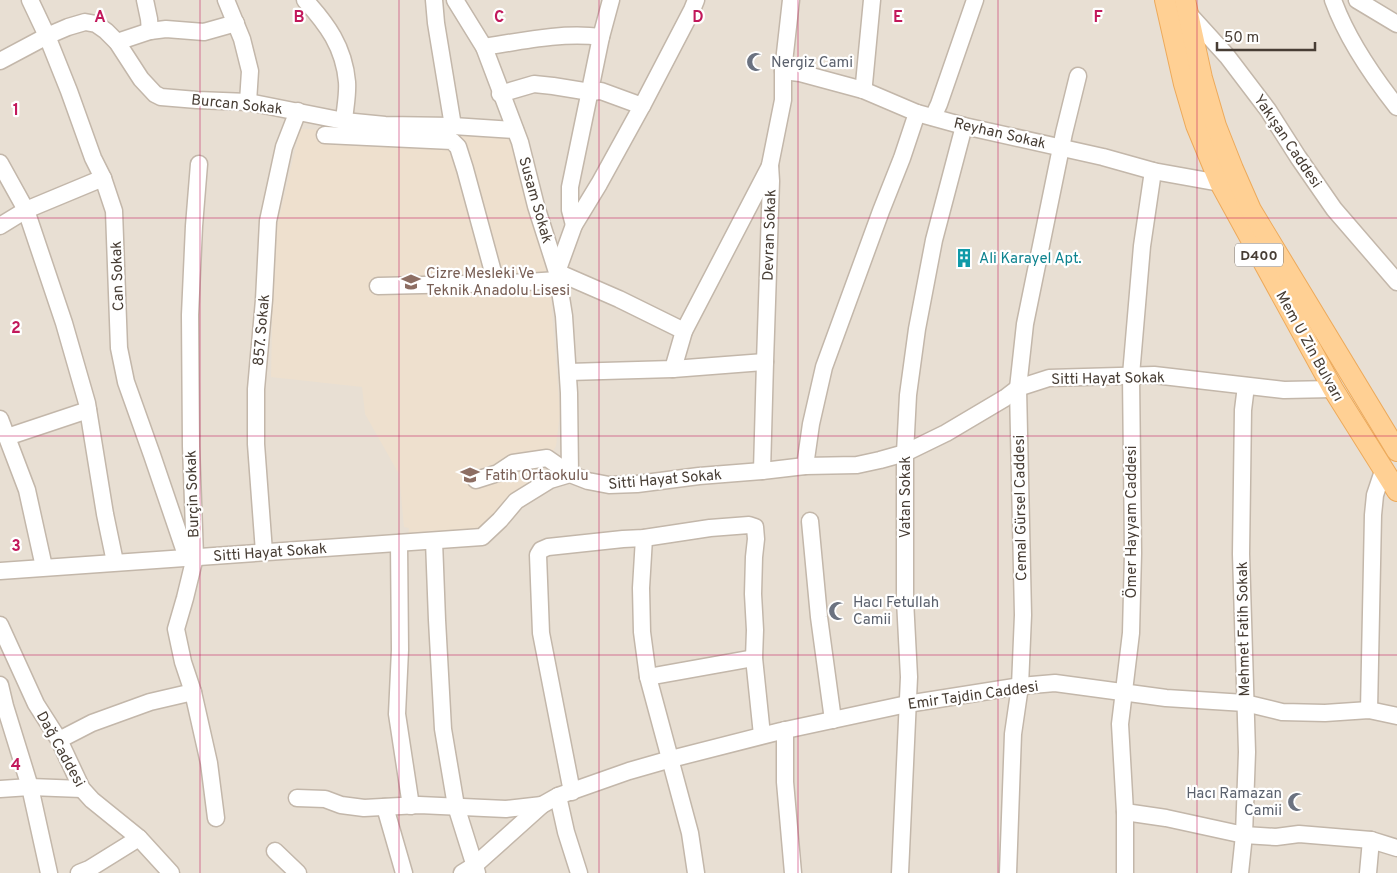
<svg xmlns="http://www.w3.org/2000/svg" width="1397" height="873" font-family="Overpass,sans-serif">
<style>
.residential{fill:#e8dfd3}
.education{fill:#eee0ce}
.lines{fill:none;stroke-linecap:round;stroke-linejoin:round}
.minor-casing{stroke:#c3b7aa;stroke-width:19}
.major-casing{stroke:#edaa5b;stroke-width:22}
.minor{stroke:#fff;stroke-width:16}
.major{stroke:#ffd094;stroke-width:20}
.grid{fill:none;stroke:#c2185b;stroke-width:1;stroke-opacity:0.55}
.labels{text-anchor:middle;stroke-width:4.5;stroke-linejoin:round;paint-order:stroke}
.shield{fill:#fff;stroke:#7e7771;stroke-width:1}
.shield-label{font-size:14px;font-weight:bold;fill:#473d34}
.worship-label{font-size:15px;fill:#5b616d;stroke:#fff;text-anchor:start}
.street-label{font-size:15px;fill:#473d34;stroke:#fff}
.culture-label{font-size:15px;fill:#0d838f;stroke:#fff;text-anchor:start}
.education-label{font-size:15px;fill:#785e54;stroke:#fff;text-anchor:start}
.grid-label{font-size:16px;text-anchor:middle;font-weight:bold;fill:#c2185b;stroke:#fff;stroke-width:4.5;stroke-linejoin:round;paint-order:stroke}
</style>
<rect width="100%" height="100%" fill="#f4ede6"/>
<rect class="residential" x="0" y="0" width="1397" height="873"/>
<path class="education" d="M 300,129 L 514,137 L 550,287 L 560,413 L 556,446 L 540,476 L 516,490 L 491,518 L 476,532 L 408,538 L 409,528 L 404,527 L 399,474 L 365,414 L 362,387 L 271,377 L 273,277 L 276,231 Z"/>
<g class="lines">
<g class="minor-casing">
<g id="minor">
<path d="M 30,0 L 47,36 L 69,91 L 93,158 L 103,178 L 114,211 L 119,348 L 126,382 L 152,455 L 187,558"/>
<path d="M 145,0 L 149,19 L 150,31"/>
<path d="M 226,0 L 242,39 L 250,71 L 248,102"/>
<path d="M 305,0 C 327,24 344,47 347,82 C 348,94 345,108 344,121"/>
<path d="M 434,0 L 436,23 L 453,126"/>
<path d="M 455,0 L 484,47 L 520,142 L 536,206 L 557,272 L 564,316 L 569,393 L 570,474"/>
<path d="M 1333,0 C 1347,39 1371,74 1397,107"/>
<path d="M 1357,0 L 1397,24"/>
<path d="M 1187,12 L 1227,56 L 1268,110 L 1298,157 L 1334,209 L 1397,282"/>
<path d="M 117,42 L 150,31 L 166,29 L 204,32 L 236,23"/>
<path d="M 484,47 C 522,41 562,32 601,37"/>
<path d="M 0,61 L 47,36 L 68,27 L 85,22 L 96,24 L 106,31 L 117,42 L 141,79 L 155,94 L 161,97 L 197,100 L 248,102 L 344,121 L 385,125 L 453,126 L 515,130"/>
<path d="M 783,71 L 800,73 L 863,90 L 917,113 L 964,126 L 1103,157 L 1153,171 L 1220,183"/>
<path d="M 863,90 L 864,84 L 872,0"/>
<path d="M 500,94 L 534,84 L 553,86 L 590,92 L 601,91 L 642,106"/>
<path d="M 933,117 L 939,104 L 975,0"/>
<path d="M 325,135 L 452,141 L 458,147 L 465,169 L 493,272 L 504,283"/>
<path d="M 0,163 L 26,210 L 64,323 L 87,403 L 105,514 L 115,562"/>
<path d="M 199,164 L 194,226 L 190,315 L 191,446 L 195,557 L 185,598 L 176,629 L 183,662 L 193,692 L 209,763 L 216,818"/>
<path d="M 574,225 L 570,210 L 570,187 L 601,37 L 611,0"/>
<path d="M 0,226 L 26,210 L 103,178"/>
<path d="M 378,286 L 510,283 L 558,280"/>
<path d="M 684,331 L 619,299 L 557,272 L 574,225 L 599,184 L 642,106 L 692,10 L 696,0"/>
<path d="M 673,369 L 684,331 L 770,166"/>
<path d="M 568,372 L 673,369 L 765,362"/>
<path d="M 0,419 L 27,490 L 44,567"/>
<path d="M 7,437 L 88,410"/>
<path d="M 805,466 L 811,424 L 824,367 L 881,211 L 902,158 L 917,113"/>
<path d="M 762,471 L 765,362 L 771,181 L 770,165 L 783,100 L 783,71 L 791,0"/>
<path d="M 476,480 L 498,473 L 513,463 L 547,458 L 570,474"/>
<path d="M 810,521 L 819,617 L 833,720"/>
<path d="M 644,538 L 641,588 L 642,632 L 648,677 L 690,833 L 696,873"/>
<path d="M 434,541 L 437,620 L 443,729 L 456,806 L 477,873"/>
<path d="M 399,543 L 400,650 L 397,714 L 411,806"/>
<path d="M 264,552 L 256,444 L 256,389 L 264,300 L 268,221 L 284,147 L 298,111"/>
<path d="M 0,571 L 482,537 L 500,520 L 516,501 L 550,480 L 570,474 L 588,481 L 609,485 L 637,484 L 699,476 L 762,471 L 805,466 L 857,465 L 880,460 L 905,453 L 946,433 L 1005,398 L 1018,388 L 1049,378 L 1154,375 L 1284,390 L 1333,389"/>
<path d="M 0,625 L 36,704 L 59,740 L 82,789 L 92,800 L 139,838 L 171,873"/>
<path d="M 648,677 L 754,658"/>
<path d="M 0,685 L 5,706 L 30,787 L 49,873"/>
<path d="M 1369,710 L 1373,515 L 1375,495 L 1384,468"/>
<path d="M 785,730 L 785,782 L 793,873"/>
<path d="M 59,740 L 92,723 L 150,702 L 193,692"/>
<path d="M 0,789 L 30,787 L 82,789"/>
<path d="M 572,792 L 541,633 L 538,555 L 541,550 L 548,547 L 623,539 L 644,538 L 710,528 L 749,525 L 755,527 L 756,539 L 754,557 L 753,594 L 755,630 L 754,658 L 762,735"/>
<path d="M 558,796 L 566,832 L 579,873"/>
<path d="M 297,798 L 325,799 L 341,805 L 364,808 L 419,805 L 506,809 L 542,805"/>
<path d="M 385,807 L 404,873"/>
<path d="M 1125,812 L 1166,818 L 1244,835 L 1276,837 L 1299,834 L 1371,840 L 1397,848"/>
<path d="M 275,851 L 298,873"/>
<path d="M 79,873 L 89,869 L 139,838"/>
<path d="M 462,873 L 475,865 L 542,805 L 558,796 L 629,771 L 671,759 L 781,731 L 907,704 L 1020,686 L 1055,683 L 1166,698 L 1245,703 L 1282,712 L 1325,713 L 1369,710 L 1397,716"/>
<path d="M 900,873 L 909,677 L 905,600 L 905,453 L 908,395 L 917,329 L 934,240 L 964,126"/>
<path d="M 1008,873 L 1013,734 L 1020,686 L 1023,615 L 1018,388 L 1025,324 L 1064,133 L 1078,76"/>
<path d="M 1125,873 L 1125,812 L 1120,724 L 1131,633 L 1133,553 L 1131,375 L 1142,246 L 1153,171"/>
<path d="M 1240,873 L 1244,835 L 1247,752 L 1241,554 L 1243,410 L 1246,386"/>
<path d="M 1368,873 L 1371,840"/>
</g>
</g>
<g class="major-casing">
<g id="major">
<path d="M 1165,0 L 1184,84 L 1196,125 L 1220,183 L 1333,389 L 1397,491"/>
<path d="M 1185,0 L 1202,78 L 1216,126 L 1233,169 L 1251,210 L 1397,451"/>
</g>
</g>
<use href="#minor" class="minor"/>
<use href="#major" class="major"/>
</g>
<path class="grid" d="M 200,0 L 200,873M 399,0 L 399,873M 599,0 L 599,873M 798,0 L 798,873M 998,0 L 998,873M 1197,0 L 1197,873M 0,218 L 1397,218M 0,436 L 1397,436M 0,655 L 1397,655"/>
<defs>
<g id="mosque-bare" transform="scale(1.5)"><path d="M3.5-4.9A6 6 0 1 0 3.5 4.9A5 5 0 1 1 3.5-4.9Z" fill="#6b7280" stroke="#fff" stroke-width="2.5" paint-order="stroke"/></g>
<g id="building-bare" transform="scale(1.5)"><path d="M-4-6H4V6H1V3H-1V6H-4ZM-2.5-4.3h1.7v1.8h-1.7ZM.8-4.3h1.7v1.8H.8ZM-2.5-1h1.7V.8h-1.7ZM.8-1h1.7V.8H.8Z" fill="#0f9aa8" stroke="#fff" stroke-width="2.5" paint-order="stroke"/></g>
<g id="school-bare" transform="scale(1.5)"><path d="M0-5L7-2L0 1L-7-2ZM-4 1L0 2.5L4 1V4Q0 6-4 4Z" fill="#8d6e63" stroke="#fff" stroke-width="2.5" paint-order="stroke"/></g>
</defs>
<g fill-rule="evenodd">
<use href="#mosque-bare" x="756" y="62"/>
<use href="#building-bare" x="964" y="258"/>
<use href="#school-bare" x="411" y="282"/>
<use href="#school-bare" x="470" y="475"/>
<use href="#mosque-bare" x="838" y="611"/>
<use href="#mosque-bare" x="1297" y="802"/>
</g>
<g class="labels">
<rect class="shield" x="1235" y="243.5" width="48" height="23" rx="4"/>
<g class="shield-label">
<text x="1259" y="260">D400</text>
</g>
<g class="worship-label">
<text x="771" y="67">Nergiz Cami</text>
<text x="853" y="607">Hacı Fetullah<tspan x="853" dy="17">Camii</tspan></text>
<text x="1282" y="798" text-anchor="end">Hacı Ramazan<tspan x="1282" dy="17">Camii</tspan></text>
</g>
<g class="street-label">
<text transform="translate(237 104) rotate(6)" y="5">Burcan Sokak</text>
<text transform="translate(1000 133) rotate(13)" y="5">Reyhan Sokak</text>
<text transform="translate(1288 141) rotate(56)" y="5">Yakışan Caddesi</text>
<text transform="translate(536 200) rotate(74)" y="5">Susam Sokak</text>
<text transform="translate(769 235) rotate(-88)" y="5">Devran Sokak</text>
<text transform="translate(117 276) rotate(-92)" y="5">Can Sokak</text>
<text transform="translate(261 330) rotate(-85)" y="5">857. Sokak</text>
<text transform="translate(1310 346) rotate(61)" y="5">Mem U Zin Bulvarı</text>
<text transform="translate(1108 378) rotate(-1)" y="5">Sitti Hayat Sokak</text>
<text transform="translate(665 479) rotate(-5)" y="5">Sitti Hayat Sokak</text>
<text transform="translate(192 494) rotate(-92)" y="5">Burçin Sokak</text>
<text transform="translate(905 497) rotate(-90)" y="5">Vatan Sokak</text>
<text transform="translate(1020 508) rotate(-91)" y="5">Cemal Gürsel Caddesi</text>
<text transform="translate(1131 522) rotate(-90)" y="5">Ömer Hayyam Caddesi</text>
<text transform="translate(270 552) rotate(-4)" y="5">Sitti Hayat Sokak</text>
<text transform="translate(1243 629) rotate(-91)" y="5">Mehmet Fatih Sokak</text>
<text transform="translate(973 695) rotate(-8)" y="5">Emir Tajdin Caddesi</text>
<text transform="translate(61 749) rotate(61)" y="5">Dağ Caddesi</text>
</g>
<g class="culture-label">
<text x="979" y="263">Ali Karayel Apt.</text>
</g>
<g class="education-label">
<text x="426" y="278">Cizre Mesleki Ve<tspan x="426" dy="17">Teknik Anadolu Lisesi</tspan></text>
<text x="485" y="480">Fatih Ortaokulu</text>
</g>
</g>
<g class="grid-label">
<text x="100" y="22">A</text>
<text x="299" y="22">B</text>
<text x="499" y="22">C</text>
<text x="698" y="22">D</text>
<text x="898" y="22">E</text>
<text x="1098" y="22">F</text>
<text x="16" y="115">1</text>
<text x="16" y="333">2</text>
<text x="16" y="551">3</text>
<text x="16" y="770">4</text>
</g>
<path d="M1217 42v8h98v-8" fill="none" stroke="#473d34" stroke-width="2.5"/>
<text x="1224" y="42" font-size="15" fill="#473d34" stroke="#ffffff" stroke-width="4" paint-order="stroke">50 m</text>
</svg>
